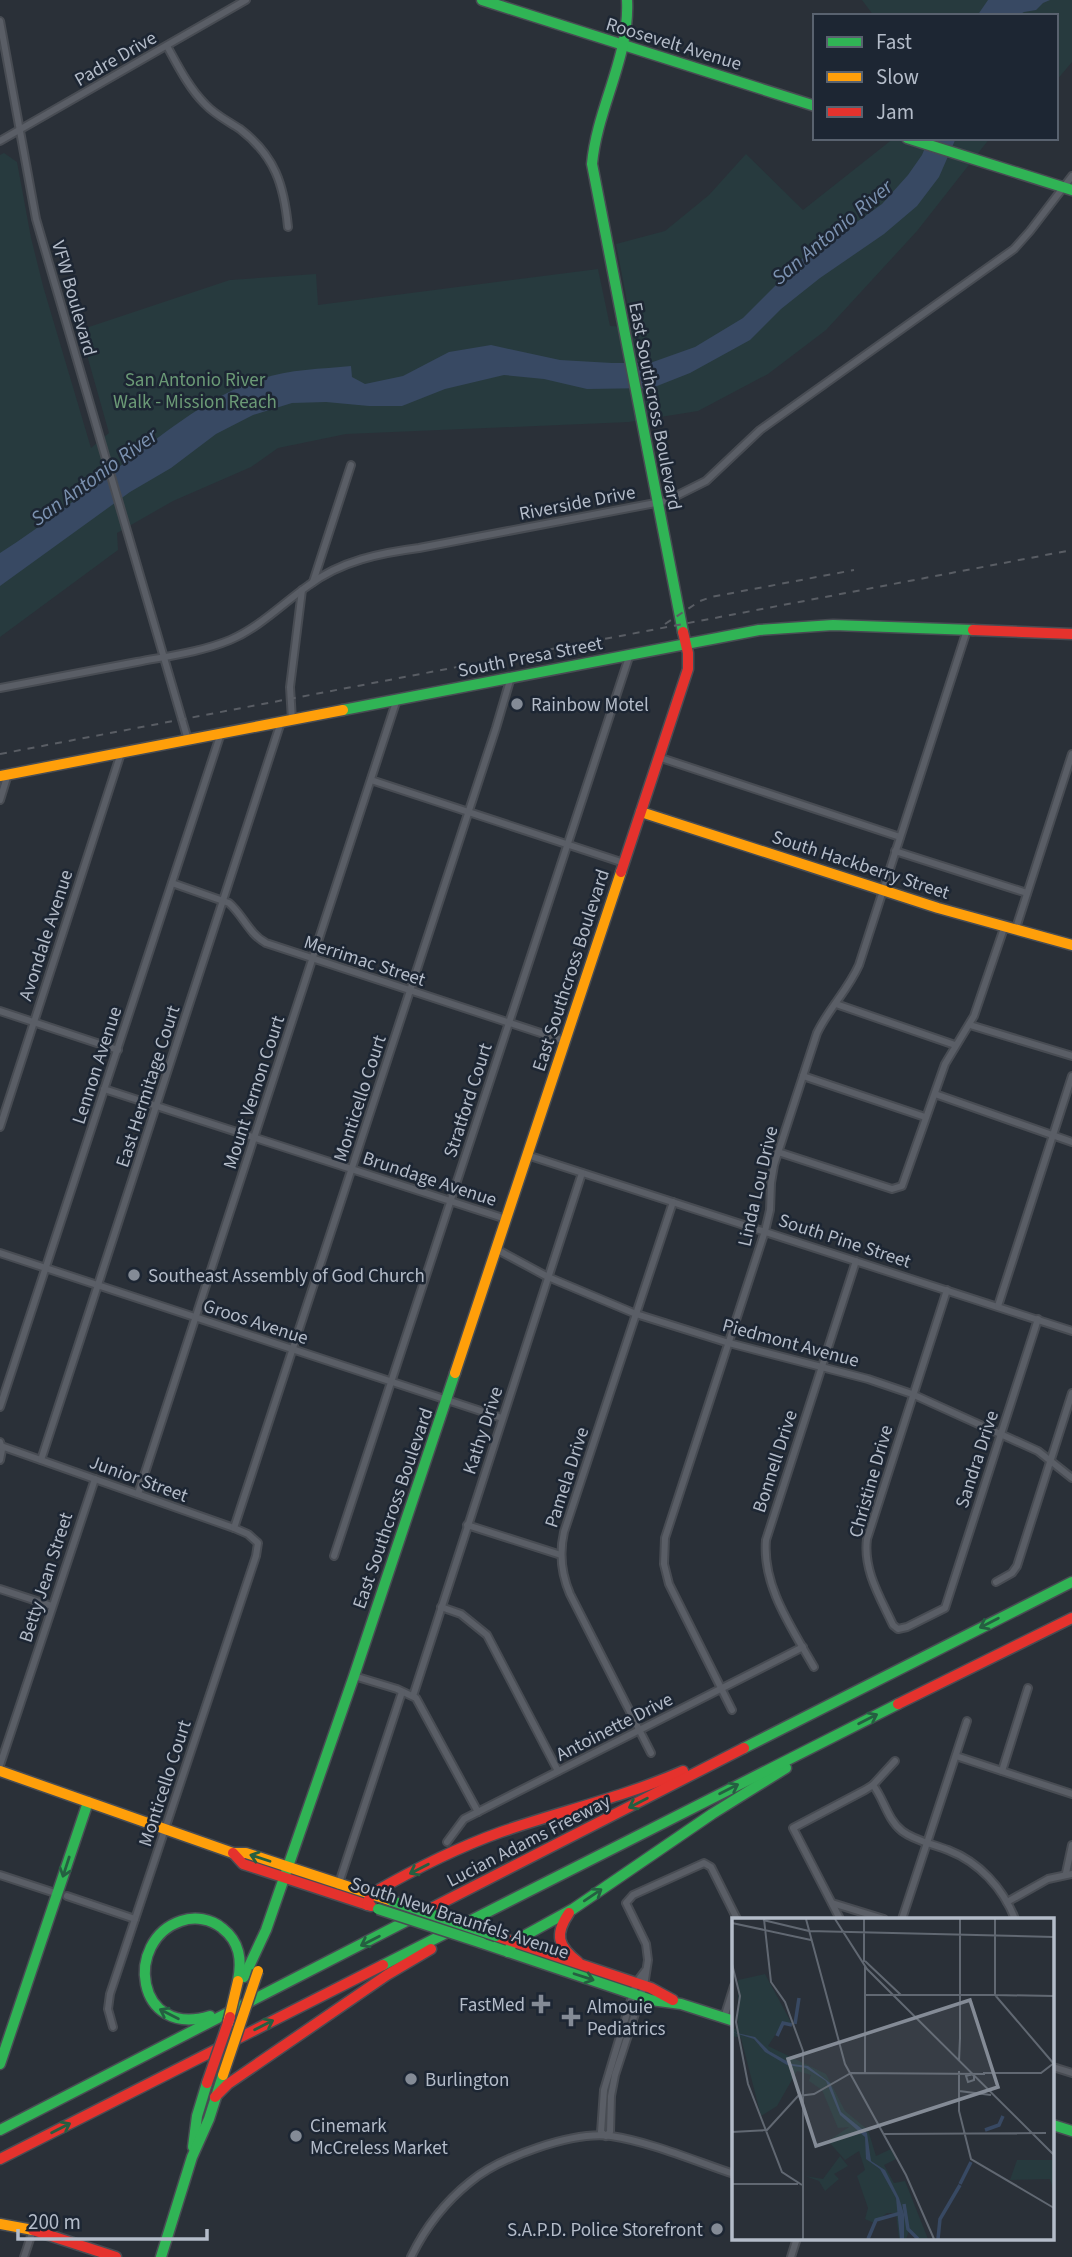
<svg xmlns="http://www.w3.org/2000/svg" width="1072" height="2257" font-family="'Source Sans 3',sans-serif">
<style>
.green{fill:#273a3e}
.water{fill:#384963}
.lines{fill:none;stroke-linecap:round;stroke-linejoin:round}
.street-casing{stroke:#484c53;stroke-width:10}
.fast-casing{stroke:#484c53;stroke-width:13}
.slow-casing{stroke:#484c53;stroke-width:13}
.jam-casing{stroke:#484c53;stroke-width:13}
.street{stroke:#5a5e66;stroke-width:6}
.fast{stroke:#30b455;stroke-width:10}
.slow{stroke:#ff9f0a;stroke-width:10}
.jam{stroke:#e5322d;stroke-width:10}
.rail{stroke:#595d64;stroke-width:2;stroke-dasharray:7 7;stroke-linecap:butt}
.fast-bridge-casing{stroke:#484c53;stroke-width:13;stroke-linecap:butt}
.slow-bridge-casing{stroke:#484c53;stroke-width:13;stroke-linecap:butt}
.jam-bridge-casing{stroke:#484c53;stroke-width:13;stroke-linecap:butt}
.fast-bridge{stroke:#30b455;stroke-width:10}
.slow-bridge{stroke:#ff9f0a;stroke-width:10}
.jam-bridge{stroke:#e5322d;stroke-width:10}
.oneway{stroke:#255f41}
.poi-dot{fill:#848b96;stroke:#1d2633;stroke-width:2.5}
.labels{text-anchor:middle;stroke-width:5;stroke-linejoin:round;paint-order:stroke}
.street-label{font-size:19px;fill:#b4bcc9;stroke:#1d2633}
.park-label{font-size:19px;fill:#6b9a76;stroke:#1d2633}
.poi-label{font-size:19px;fill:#b4bcc9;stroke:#1d2633;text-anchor:start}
.water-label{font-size:21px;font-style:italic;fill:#7c92b1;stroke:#1d2633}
.inset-river{fill:none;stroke:#384963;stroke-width:3.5}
.inset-road{fill:none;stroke:#616872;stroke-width:2}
.view{fill:#848b96;fill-opacity:0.15;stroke:#848b96;stroke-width:3.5}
.inset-edge{fill:none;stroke:#b4bcc9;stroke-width:3.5}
</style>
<rect width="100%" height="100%" fill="#2a3038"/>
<g class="green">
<path d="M 862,0 L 1072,0 L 1072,62 L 1056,81 L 1056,16 L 874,16 Z"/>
<path d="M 894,138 L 990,138 L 917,231 L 826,330 L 768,374 L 698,411 L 629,422 L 346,434 L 278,448 L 251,467 L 173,501 L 117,533 L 118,550 L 0,637 L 0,155 L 4,153 L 17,162 L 31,238 L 43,286 L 91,448 L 109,433 L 80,330 L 230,280 L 316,274 L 318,305 L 598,269 L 610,326 L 632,327 L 616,244 L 665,231 L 709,195 L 746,154 L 803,210 Z"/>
</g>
<g class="water">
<path d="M 988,0 L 1050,0 L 1043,3 L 1036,10 L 1024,12 L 1017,16 L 977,16 Z"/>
<path d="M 929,138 L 956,138 L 939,177 L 917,206 L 884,234 L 820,278 L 781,309 L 750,340 L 690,373 L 652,388 L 587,389 L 544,379 L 504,375 L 445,389 L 402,406 L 369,406 L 326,402 L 292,403 L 253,415 L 216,434 L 171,468 L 130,492 L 0,586 L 0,553 C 50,521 95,484 143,449 C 180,421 217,393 261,379 C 289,369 322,369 351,366 L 352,377 L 365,384 L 403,376 L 449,352 L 491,345 L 560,360 L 612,363 L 650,363 L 695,347 L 743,318 L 814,247 L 854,224 L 882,204 L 908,175 L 922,155 Z"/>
</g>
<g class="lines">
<g class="street-casing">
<g id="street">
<path d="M 0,21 L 36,219 L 188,740"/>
<path d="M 167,46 C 178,66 189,88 205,104 C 215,115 228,121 240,129 C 275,156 284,185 288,227"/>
<path d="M 0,141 L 246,0"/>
<path d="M 313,582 L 351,465"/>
<path d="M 0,688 C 46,679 91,671 137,662 C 168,656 201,652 230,640 C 260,627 283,603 309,585 C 341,561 380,553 419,548 L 666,501 L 706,481 L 760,430 L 1014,249 L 1030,231 L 1072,176"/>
<path d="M 292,720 L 290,687 L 302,590"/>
<path d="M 658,757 L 900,837"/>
<path d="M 371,780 L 624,863"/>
<path d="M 0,800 L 8,774"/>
<path d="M 895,851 L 1027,893"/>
<path d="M 172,883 L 229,903 C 243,915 249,934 266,943 L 565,1041"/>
<path d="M 1016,928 L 1072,754"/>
<path d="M 836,1004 L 955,1045"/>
<path d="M 0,1011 L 118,1050"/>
<path d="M 970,1025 L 1072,1056"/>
<path d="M 803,1076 L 925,1117"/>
<path d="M 104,1089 L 506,1219"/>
<path d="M 935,1094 L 1072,1142"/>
<path d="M 0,1127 L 121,753"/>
<path d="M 778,1152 L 892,1189 L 902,1186 L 945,1064 L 974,1016 L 1005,925"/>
<path d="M 527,1155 L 1072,1331"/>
<path d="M 496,1249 L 548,1277 L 636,1314 L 729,1343 L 868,1379 L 912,1394 L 1038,1451 L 1072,1478"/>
<path d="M 0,1253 L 502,1418"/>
<path d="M 947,1290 L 867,1539 C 863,1570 880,1597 893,1625 L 898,1629 L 907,1627 L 945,1608 L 1038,1319"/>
<path d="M 998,1306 L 1072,1076"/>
<path d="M 0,1407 L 221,733"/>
<path d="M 0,1442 L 2,1450 L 0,1460"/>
<path d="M 1,1446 L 234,1528 L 248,1534 L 258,1543 L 256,1556 L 110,1994 L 108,2009 L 113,2027"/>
<path d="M 41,1460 L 281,722"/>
<path d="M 138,1494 L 397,699"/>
<path d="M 467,1525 L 561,1555"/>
<path d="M 234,1528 L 496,728 L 511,677"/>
<path d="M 334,1556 L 630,654"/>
<path d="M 996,1582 L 1012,1573 L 1017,1566 L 1072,1393"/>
<path d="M 0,1589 L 52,1606"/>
<path d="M 441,1607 L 461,1614 L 487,1635 L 558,1771"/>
<path d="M 814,1667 C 792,1628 762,1586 766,1540 L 856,1261"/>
<path d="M 354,1676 L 397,1689 L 416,1698 L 478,1812"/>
<path d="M 413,1696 L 582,1173"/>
<path d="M 732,1710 L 669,1584 L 664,1564 L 665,1538 L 765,1231 L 770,1210 L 771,1183 L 774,1165 L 817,1033 C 829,1008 848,990 859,965 L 967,630"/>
<path d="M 651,1753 L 570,1594 C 561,1573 559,1554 564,1532 L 673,1202"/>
<path d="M 956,1756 L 1072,1794"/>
<path d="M 0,1765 L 95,1479"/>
<path d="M 1002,1771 L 1028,1688"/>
<path d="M 873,1785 C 884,1799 887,1819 902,1831 C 915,1841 933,1844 948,1850 C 979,1862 1003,1888 1015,1919"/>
<path d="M 447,1842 L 464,1819 L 803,1647"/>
<path d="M 1066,1873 L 1072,1845"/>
<path d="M 0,1875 L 52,1892"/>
<path d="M 338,1886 L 402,1692"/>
<path d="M 67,1896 L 135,1919"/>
<path d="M 1007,1902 L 1048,1879 L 1072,1874"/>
<path d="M 832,1903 L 884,1919"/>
<path d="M 840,1919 L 793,1828 L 865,1790 L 873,1785 L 895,1761"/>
<path d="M 902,1919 L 967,1721"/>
<path d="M 645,1971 L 636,1983 L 604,2090 L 601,2132 L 606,2136 L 610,2132 L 611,2096 L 615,2075 L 644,1986 L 648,1960 L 646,1944 L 626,1903 L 633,1895 L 704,1863 L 711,1867 L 737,1919"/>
<path d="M 724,2018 L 734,1986"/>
<path d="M 1053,2067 L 1072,2073"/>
<path d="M 24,2257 L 33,2230"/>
<path d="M 411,2257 C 425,2228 445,2202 470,2182 C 500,2157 573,2131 611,2136 C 651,2142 695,2161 734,2174"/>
<path d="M 791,2257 L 797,2238"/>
</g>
</g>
<g class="fast-casing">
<g id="fast">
<path d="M 482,0 L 815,106"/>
<path d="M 627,0 C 630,57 597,108 592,164 L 683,632"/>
<path d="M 907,138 L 1072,190"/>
<path d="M 343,710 L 759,630 L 833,625 L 973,630"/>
<path d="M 744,1748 L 1072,1582"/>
<path d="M 482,1943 L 651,2000 L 681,2004 L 734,2021"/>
<path d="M 508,1952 L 513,1942 L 573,1909 L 712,1814 L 786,1768"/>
<path d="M 383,1965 L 898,1704"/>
<path d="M 244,1977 L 266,1930 L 354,1676 L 455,1373"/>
<path d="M 210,2016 C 135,2039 124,1940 181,1921 C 195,1916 211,1919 222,1928 C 240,1942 242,1960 238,1981"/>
<path d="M 0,2064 L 88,1802"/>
<path d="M 1053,2125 L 1072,2131"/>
<path d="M 0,2130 L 422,1913"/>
<path d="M 193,2147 L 197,2116 L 207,2083"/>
<path d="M 161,2257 L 192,2157 L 209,2119 L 223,2075"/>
</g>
</g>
<g class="slow-casing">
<g id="slow">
<path d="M 0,776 L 343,710"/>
<path d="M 641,812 L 938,908 L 1072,945"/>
<path d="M 455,1373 L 621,872"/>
<path d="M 0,1771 L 233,1853 L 246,1853 L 392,1901"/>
<path d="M 0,2224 L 33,2230"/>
</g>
</g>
<g class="jam-casing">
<g id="jam">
<path d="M 973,630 L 1072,634"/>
<path d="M 621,872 L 688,669 L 688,653 L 683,632"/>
<path d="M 898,1704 L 1072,1618"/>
<path d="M 233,1853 L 243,1864 L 371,1906"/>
<path d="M 367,1905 L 371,1894 C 413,1870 456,1848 501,1832 C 562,1811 624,1797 683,1771"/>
<path d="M 422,1913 L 744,1748"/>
<path d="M 569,1913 C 554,1935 558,1946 578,1962"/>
<path d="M 496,1936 L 651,1988 L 673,2000"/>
<path d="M 215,2097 L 228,2084 L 387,1975 L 431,1949"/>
<path d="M 0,2159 L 383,1965"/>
<path d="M 33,2230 L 116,2257"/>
</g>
</g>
<use href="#street" class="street"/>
<use href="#fast" class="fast"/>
<use href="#slow" class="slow"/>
<use href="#jam" class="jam"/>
<g class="rail">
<path d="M 665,624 L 700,601 L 711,597 L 854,570"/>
<path d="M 0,754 L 1072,550"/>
</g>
<g class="fast-bridge-casing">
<g id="fast-bridge">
<path d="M 392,1901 L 496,1936"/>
<path d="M 378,1909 L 482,1943"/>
</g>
</g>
<g class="slow-bridge-casing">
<g id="slow-bridge">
<path d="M 228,2023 L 238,1981"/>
<path d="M 223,2075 L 258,1971"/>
</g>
</g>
<g class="jam-bridge-casing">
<path id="jam-bridge" d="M 207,2083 L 230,2017"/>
</g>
<use href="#fast-bridge" class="fast-bridge"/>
<use href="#slow-bridge" class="slow-bridge"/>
<use href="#jam-bridge" class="jam-bridge"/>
</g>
<defs><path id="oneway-shaft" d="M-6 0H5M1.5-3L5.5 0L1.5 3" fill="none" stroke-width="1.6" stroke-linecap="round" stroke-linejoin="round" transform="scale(1.75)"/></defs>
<g class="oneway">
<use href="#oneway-shaft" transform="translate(989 1623) rotate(153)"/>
<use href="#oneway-shaft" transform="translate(868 1719) rotate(-27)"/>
<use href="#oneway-shaft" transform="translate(729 1789) rotate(-27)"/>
<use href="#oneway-shaft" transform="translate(638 1803) rotate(153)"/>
<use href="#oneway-shaft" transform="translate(260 1858) rotate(-162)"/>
<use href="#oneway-shaft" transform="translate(66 1867) rotate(108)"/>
<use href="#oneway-shaft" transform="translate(419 1869) rotate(153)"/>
<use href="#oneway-shaft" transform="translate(593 1895) rotate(-34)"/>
<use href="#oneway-shaft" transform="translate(370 1941) rotate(153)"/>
<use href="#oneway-shaft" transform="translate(584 1977) rotate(18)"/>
<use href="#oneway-shaft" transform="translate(169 2014) rotate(-153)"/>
<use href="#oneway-shaft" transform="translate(264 2025) rotate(-27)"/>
<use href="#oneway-shaft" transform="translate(61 2128) rotate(-27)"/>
</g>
<g class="poi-dot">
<circle cx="517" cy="704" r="7"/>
<circle cx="134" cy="1275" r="7"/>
<path d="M537.5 1993.5h7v7h7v7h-7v7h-7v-7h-7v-7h7z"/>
<path d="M567.5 2006.5h7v7h7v7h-7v7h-7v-7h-7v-7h7z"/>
<circle cx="411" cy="2079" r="7"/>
<circle cx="296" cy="2136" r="7"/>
<circle cx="717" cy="2229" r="7"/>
</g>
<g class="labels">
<g class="street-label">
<text transform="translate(674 43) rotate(17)" y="7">Roosevelt Avenue</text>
<text transform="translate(115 58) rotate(-30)" y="7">Padre Drive</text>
<text transform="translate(75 298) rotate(74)" y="7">VFW Boulevard</text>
<text transform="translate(656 406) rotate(79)" y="7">East Southcross Boulevard</text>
<text transform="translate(577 502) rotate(-11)" y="7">Riverside Drive</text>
<text transform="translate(530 656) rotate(-11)" y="7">South Presa Street</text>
<text transform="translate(861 864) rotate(18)" y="7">South Hackberry Street</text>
<text transform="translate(45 935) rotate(-72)" y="7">Avondale Avenue</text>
<text transform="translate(365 960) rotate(18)" y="7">Merrimac Street</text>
<text transform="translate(570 970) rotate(-72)" y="7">East Southcross Boulevard</text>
<text transform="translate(96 1065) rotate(-72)" y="7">Lennon Avenue</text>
<text transform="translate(147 1086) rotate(-72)" y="7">East Hermitage Court</text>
<text transform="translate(253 1092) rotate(-72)" y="7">Mount Vernon Court</text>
<text transform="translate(359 1098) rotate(-72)" y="7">Monticello Court</text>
<text transform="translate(467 1100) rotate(-72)" y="7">Stratford Court</text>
<text transform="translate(430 1178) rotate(18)" y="7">Brundage Avenue</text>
<text transform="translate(757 1186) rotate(-77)" y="7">Linda Lou Drive</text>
<text transform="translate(845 1240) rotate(18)" y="7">South Pine Street</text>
<text transform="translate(256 1321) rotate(18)" y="7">Groos Avenue</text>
<text transform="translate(791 1342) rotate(15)" y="7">Piedmont Avenue</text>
<text transform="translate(482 1430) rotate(-72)" y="7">Kathy Drive</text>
<text transform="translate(976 1459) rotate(-72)" y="7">Sandra Drive</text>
<text transform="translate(774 1461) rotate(-72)" y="7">Bonnell Drive</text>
<text transform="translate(566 1477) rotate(-72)" y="7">Pamela Drive</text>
<text transform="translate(139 1478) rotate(20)" y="7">Junior Street</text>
<text transform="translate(870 1481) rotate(-74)" y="7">Christine Drive</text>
<text transform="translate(392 1508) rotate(-71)" y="7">East Southcross Boulevard</text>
<text transform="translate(45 1577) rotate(-72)" y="7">Betty Jean Street</text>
<text transform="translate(614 1726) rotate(-27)" y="7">Antoinette Drive</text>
<text transform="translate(164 1783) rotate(-72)" y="7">Monticello Court</text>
<text transform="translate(528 1840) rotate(-27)" y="7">Lucian Adams Freeway</text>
<text transform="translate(460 1917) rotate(18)" y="7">South New Braunfels Avenue</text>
</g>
<g class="park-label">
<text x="195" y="386">San Antonio River<tspan x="195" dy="22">Walk - Mission Reach</tspan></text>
</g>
<g class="poi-label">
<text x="531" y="711">Rainbow Motel</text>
<text x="148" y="1282">Southeast Assembly of God Church</text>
<text x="525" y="2011" text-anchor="end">FastMed</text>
<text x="587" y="2013">Almouie<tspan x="587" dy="22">Pediatrics</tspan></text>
<text x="425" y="2086">Burlington</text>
<text x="310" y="2132">Cinemark<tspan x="310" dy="22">McCreless Market</tspan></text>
<text x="703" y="2236" text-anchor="end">S.A.P.D. Police Storefront</text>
</g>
<g class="water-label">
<text transform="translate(832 232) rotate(-40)" y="7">San Antonio River</text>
<text transform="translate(94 477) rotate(-36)" y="7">San Antonio River</text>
</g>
</g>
<g transform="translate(732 1918)">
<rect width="322" height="322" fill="#2a3038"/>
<path d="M 33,56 L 60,106 L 51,105 L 36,128 L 94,156 L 113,193 L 136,212 L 144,238 L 159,231 L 164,241 L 152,247 L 162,265 L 173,263 L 196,321 L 185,321 L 177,313 L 174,321 L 167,321 L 164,295 L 155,295 L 142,305 L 133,301 L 136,290 L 125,258 L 133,252 L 127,233 L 113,242 L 96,223 L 117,209 L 106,210 L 90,172 L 77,163 L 79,157 L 65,153 L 45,188 L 29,198 L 9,120 L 0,118 L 0,110 L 6,112 L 6,62 ZM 108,238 L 116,248 L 102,256 L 107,261 L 93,273 L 87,263 L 73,258 L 91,261 ZM 285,242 L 322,242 L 322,274 L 318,261 L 278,262 Z" fill="#273a3e"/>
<path d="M 0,114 L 23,119 L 37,133 L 60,146 L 76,148 L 98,165 L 109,194 L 135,215 L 139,243 L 153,252 L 167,280 L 172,296 L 172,321 L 168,321 L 164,280 L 148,251 L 134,241 L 133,219 L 108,197 L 94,163 L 74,150 L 55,147 L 33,134 L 22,121 Z" fill="#384963"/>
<path class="inset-river" d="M 63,106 L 67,80M 45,118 L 51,105 L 60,107M 253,212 L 267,207 L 271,198M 228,266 L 239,244M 172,286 L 176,311 L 186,321M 136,321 L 144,302 L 169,295M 206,321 L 208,301 L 228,267"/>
<path class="inset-road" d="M 32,1 L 39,64 L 53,84 L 71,133 L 71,321M 74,1 L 113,146 L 174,257 L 202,321M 103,1 L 135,51 L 322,237M 228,1 L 228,121M 263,1 L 263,77 L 322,78M 31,2 L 77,13M 0,5 L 79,22M 77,13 L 322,19M 133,43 L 169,77M 132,44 L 132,1M 0,46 L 8,78 L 4,104 L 16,166 L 50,254 L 70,267M 132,77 L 263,77 L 322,146M 227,143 L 228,120M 227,153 L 227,193 L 239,241 L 322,290M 133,155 L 133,48M 239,155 L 242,158 L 242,162 L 236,164 L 234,158 L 237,157 L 238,157 L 241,156M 251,155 L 309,155 L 322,145M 227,173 L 259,177M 0,214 L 35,212 L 66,178 L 82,176 L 119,155 L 253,156M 152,216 L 314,215M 0,266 L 66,266"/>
<path class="view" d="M 238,82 L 266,169 L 84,228 L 56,141 Z"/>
<rect width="322" height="322" class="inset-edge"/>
</g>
<rect x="813" y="14" width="245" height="126" fill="#1d2633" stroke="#59626f" stroke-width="2"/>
<rect x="827" y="37" width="35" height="10" fill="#30b455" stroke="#59626f" stroke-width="2"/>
<text x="876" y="49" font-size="21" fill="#b4bcc9">Fast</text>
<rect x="827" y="72" width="35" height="10" fill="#ff9f0a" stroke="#59626f" stroke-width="2"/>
<text x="876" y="84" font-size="21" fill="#b4bcc9">Slow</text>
<rect x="827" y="107" width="35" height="10" fill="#e5322d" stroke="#59626f" stroke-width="2"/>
<text x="876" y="119" font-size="21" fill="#b4bcc9">Jam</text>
<path d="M18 2229v10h189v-10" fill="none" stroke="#b4bcc9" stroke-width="3.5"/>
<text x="28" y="2229" font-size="21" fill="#b4bcc9" stroke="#1d2633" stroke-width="5" paint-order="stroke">200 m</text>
</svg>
